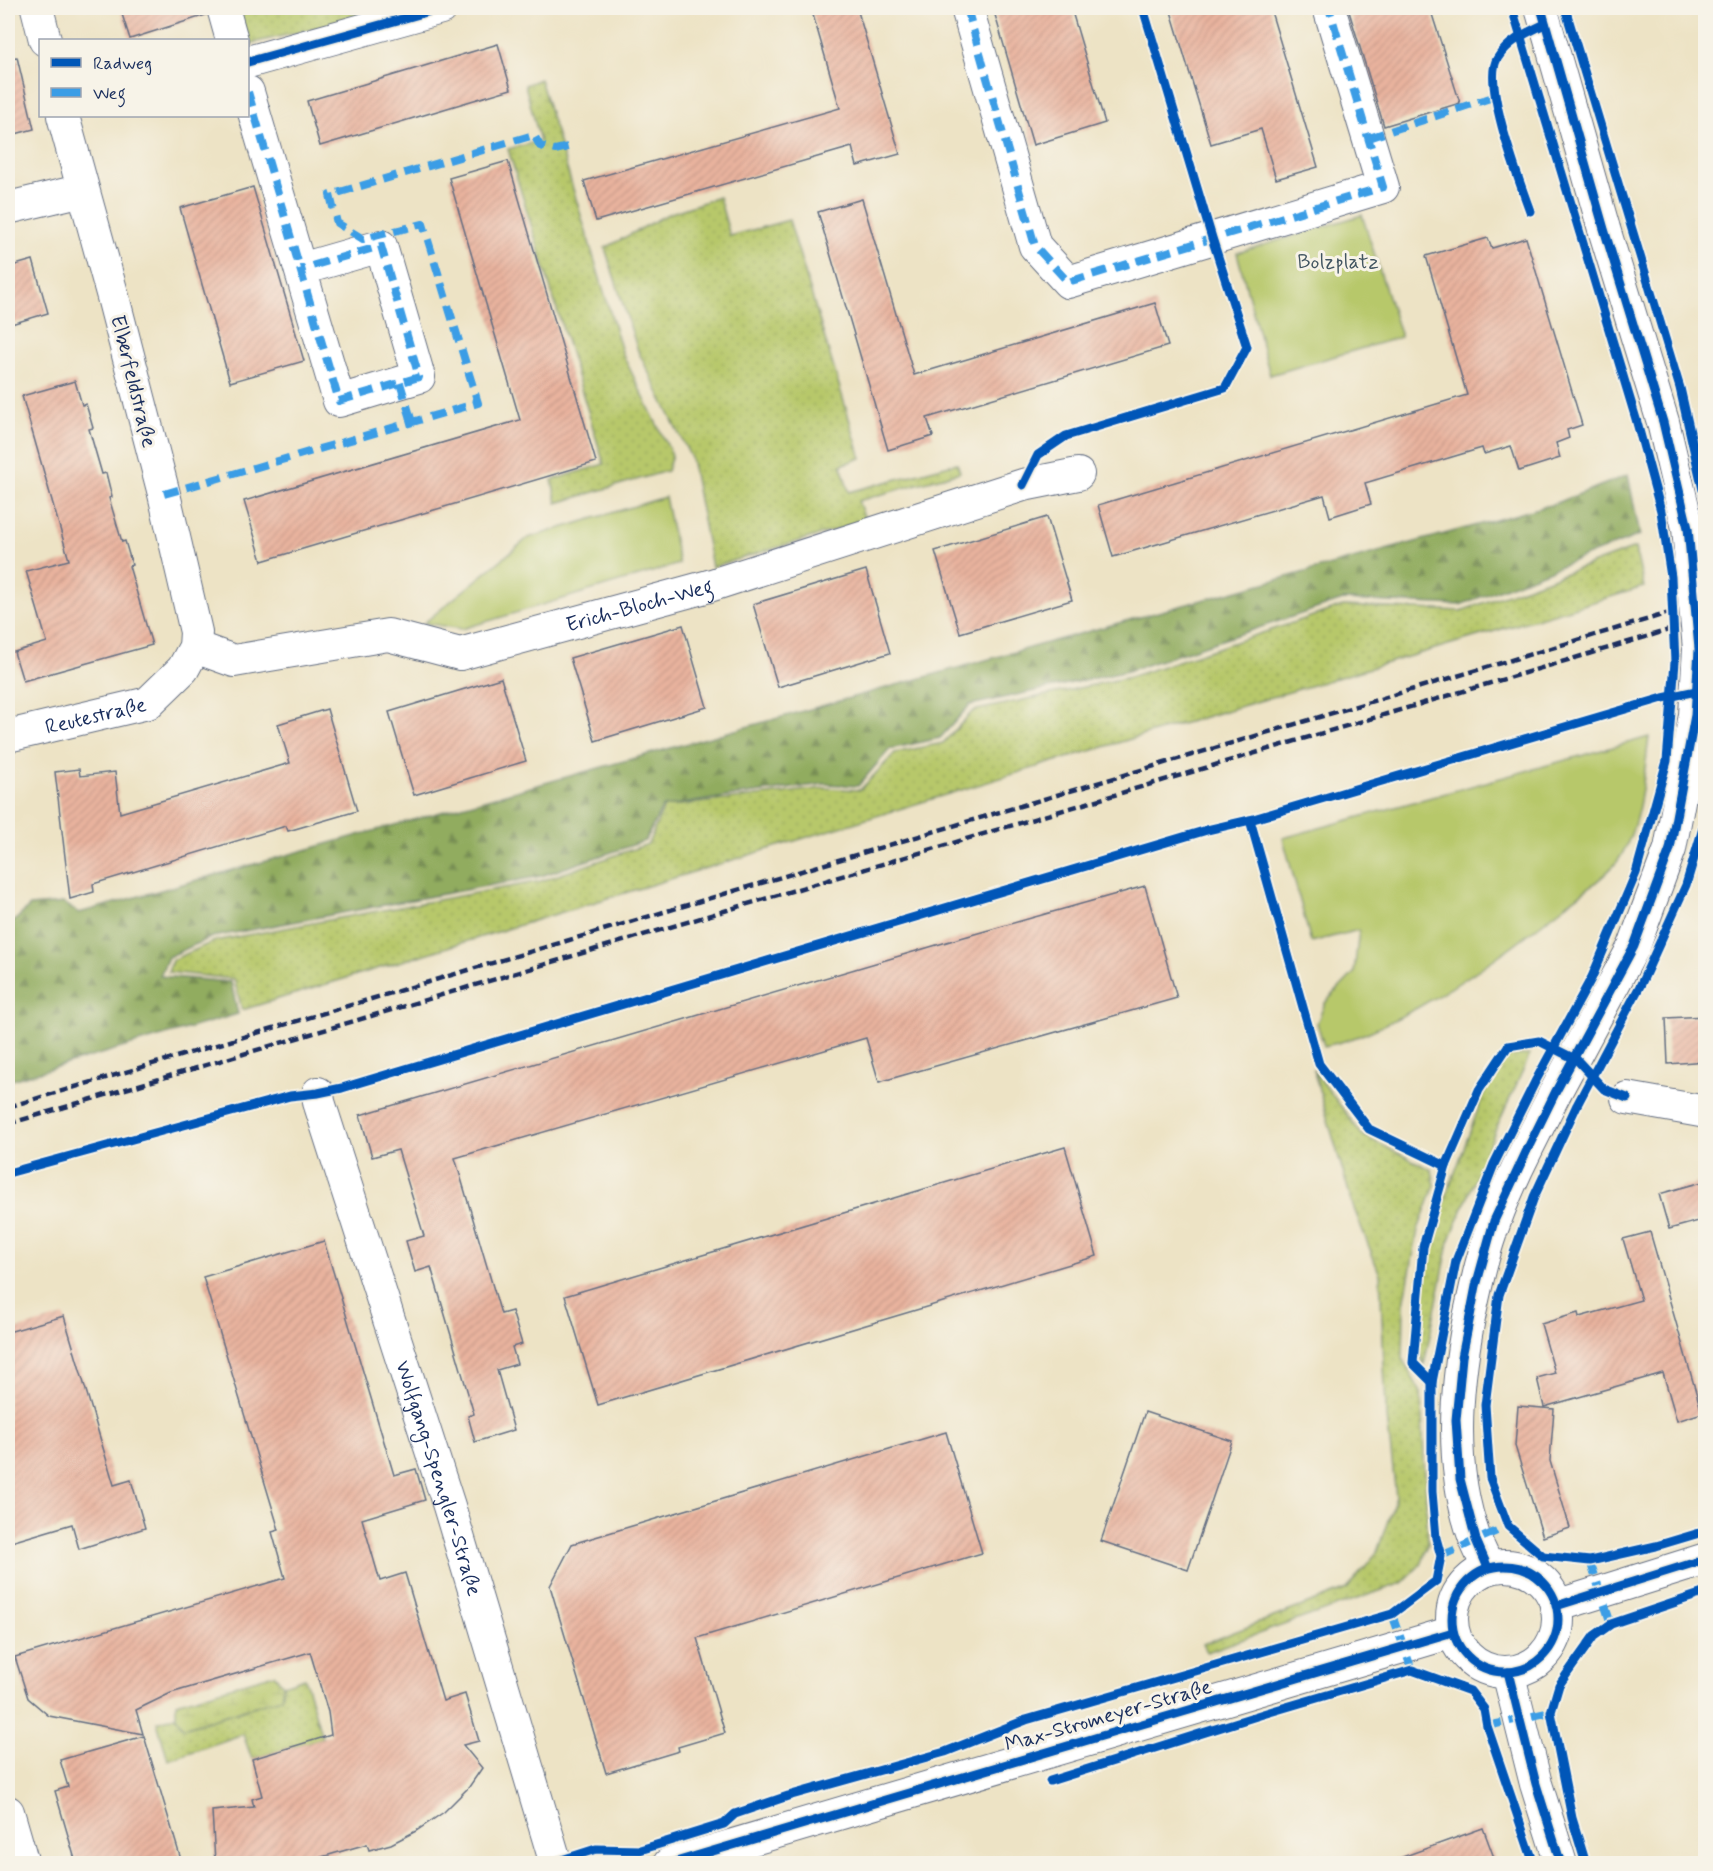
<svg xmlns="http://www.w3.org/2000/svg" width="1713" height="1871" font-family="Mynerve,sans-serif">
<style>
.grass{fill:url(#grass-dots);stroke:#697c64;stroke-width:1.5}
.forest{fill:url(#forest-firs);stroke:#566e5e;stroke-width:1.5}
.wetland{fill:url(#wetland-marsh);stroke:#697c64;stroke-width:1.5}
.park{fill:#b7c86b;stroke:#697c64;stroke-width:1.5}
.building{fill:url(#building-hatch)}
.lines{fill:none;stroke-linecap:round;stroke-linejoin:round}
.minor-casing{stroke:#646e82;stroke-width:34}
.minor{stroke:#fff;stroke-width:32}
.rail{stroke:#1b2f5e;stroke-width:4.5;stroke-dasharray:9 4.5;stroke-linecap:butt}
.minor-bridge-casing{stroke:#646e82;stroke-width:34;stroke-linecap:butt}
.minor-bridge{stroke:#fff;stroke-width:32}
.quiet{stroke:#3b9de6;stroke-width:8;stroke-dasharray:15 8;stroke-linecap:butt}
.cycleway-casing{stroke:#f7f3e8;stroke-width:13}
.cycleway{stroke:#0057b8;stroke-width:9}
.labels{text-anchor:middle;stroke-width:6;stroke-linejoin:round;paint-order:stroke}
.park-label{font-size:21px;fill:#425561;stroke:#f7f3e8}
.street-label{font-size:21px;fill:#1b2f5e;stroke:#f7f3e8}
</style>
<defs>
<pattern id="grass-dots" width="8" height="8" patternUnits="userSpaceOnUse" patternTransform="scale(1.5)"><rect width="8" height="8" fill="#b7c86b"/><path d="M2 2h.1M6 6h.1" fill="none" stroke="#9dac5f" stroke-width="1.8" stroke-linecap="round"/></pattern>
<pattern id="forest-firs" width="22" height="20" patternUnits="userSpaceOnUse" patternTransform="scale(1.5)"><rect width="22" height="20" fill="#91ac5f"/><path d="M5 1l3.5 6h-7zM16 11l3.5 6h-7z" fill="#768c52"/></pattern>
<pattern id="wetland-marsh" width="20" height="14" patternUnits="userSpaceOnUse" patternTransform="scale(1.5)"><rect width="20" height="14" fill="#b7c86b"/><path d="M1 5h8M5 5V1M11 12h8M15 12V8" fill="none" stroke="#9dac5f"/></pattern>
<pattern id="building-hatch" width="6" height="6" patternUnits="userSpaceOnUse" patternTransform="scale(1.5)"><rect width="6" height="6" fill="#e9b39e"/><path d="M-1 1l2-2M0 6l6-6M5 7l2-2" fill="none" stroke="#c79a8a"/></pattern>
</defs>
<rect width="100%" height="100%" fill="#f7f3e8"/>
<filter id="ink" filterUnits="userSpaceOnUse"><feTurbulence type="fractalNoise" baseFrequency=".0167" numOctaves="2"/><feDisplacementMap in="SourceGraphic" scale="12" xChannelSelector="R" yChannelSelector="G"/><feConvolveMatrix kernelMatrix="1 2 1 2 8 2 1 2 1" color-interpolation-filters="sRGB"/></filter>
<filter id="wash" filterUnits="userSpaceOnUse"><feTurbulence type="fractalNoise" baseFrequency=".008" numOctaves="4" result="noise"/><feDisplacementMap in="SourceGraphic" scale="24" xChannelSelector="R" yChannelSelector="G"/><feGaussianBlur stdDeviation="1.35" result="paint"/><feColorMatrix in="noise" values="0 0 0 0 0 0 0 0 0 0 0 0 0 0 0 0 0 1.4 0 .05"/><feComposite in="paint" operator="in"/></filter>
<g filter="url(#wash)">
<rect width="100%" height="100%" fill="#ede3c5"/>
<g class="grass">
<path d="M 232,8 L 405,8 L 248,44 L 248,40 L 242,40 Z"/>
<path d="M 540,79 L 623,355 L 672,455 L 667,471 L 557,503 L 552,480 L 604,464 L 508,149 L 540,141 L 525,85 Z"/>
<path d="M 719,197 L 730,236 L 789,220 L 861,458 L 841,465 L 849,492 L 957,463 L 960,472 L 858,501 L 866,521 L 712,567 L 691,458 L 638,351 L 605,248 L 668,214 Z"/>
<path d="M 1635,548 L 1644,587 L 1053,762 L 242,1010 L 234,979 L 168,972 L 172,960 L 215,941 L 541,881 L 648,844 L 664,807 L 825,788 L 860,790 L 895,753 L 943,743 L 973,711 L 1130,677 L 1343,606 L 1461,611 Z"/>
<path d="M 1507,1055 L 1530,1055 L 1495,1131 L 1449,1242 L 1424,1365 L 1419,1350 L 1428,1246 L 1484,1093 Z"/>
<path d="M 1313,1069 L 1362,1135 L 1432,1170 L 1435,1185 L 1418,1230 L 1404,1304 L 1403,1360 L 1421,1393 L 1428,1544 L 1422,1563 L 1402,1583 L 1207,1652 L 1203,1644 L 1347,1589 L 1377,1552 L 1396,1497 L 1386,1408 L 1380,1275 L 1353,1206 Z"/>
<path d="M 305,1678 L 322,1738 L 252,1759 L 243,1734 L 168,1760 L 157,1722 L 176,1716 L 183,1728 L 281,1698 L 283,1685 Z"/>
</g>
<path class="forest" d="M 1628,475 L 1640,535 L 1460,605 L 1343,600 L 1128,671 L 970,705 L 940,738 L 890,749 L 858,786 L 824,784 L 732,796 L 664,807 L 662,808 L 645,841 L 541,876 L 212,937 L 168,957 L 160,976 L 231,982 L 238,1014 L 8,1081 L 8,927 L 30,906 L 64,903 L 79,913 L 1140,617 L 1554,504 Z"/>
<path class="wetland" d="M 274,1674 L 283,1685 L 281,1698 L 183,1728 L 176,1716 L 176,1703 Z"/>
<g class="park">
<path d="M 1362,215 L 1401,337 L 1270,375 L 1237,253 Z"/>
<path d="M 665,497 L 679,564 L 462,629 L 424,623 L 528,538 Z"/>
<path d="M 1649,737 C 1644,774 1641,823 1621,856 C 1611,873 1579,895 1563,907 C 1516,944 1469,979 1417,1008 C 1387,1024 1358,1040 1324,1046 L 1317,1023 L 1325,1003 L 1354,973 L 1359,930 L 1311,942 L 1283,838 Z"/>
</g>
<g id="blocks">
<g class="building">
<path d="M 120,8 L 206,8 L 206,15 L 130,39 Z"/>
<path d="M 811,8 L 857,8 L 900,154 L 857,166 L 852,147 L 596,221 L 584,181 L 840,108 Z"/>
<path d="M 993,8 L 1071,8 L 1105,123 L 1033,145 Z"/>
<path d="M 1170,8 L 1270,8 L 1318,167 L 1276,179 L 1261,129 L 1211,144 Z"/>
<path d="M 1348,8 L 1430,8 L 1460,103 L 1384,126 Z"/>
<path d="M 498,44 L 511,89 L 320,146 L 307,101 Z"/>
<path d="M 17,57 L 34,129 L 8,136 L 8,58 Z"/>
<path d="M 508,161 L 596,462 L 262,561 L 244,501 L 520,420 L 449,178 Z"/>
<path d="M 253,187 L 304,361 L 230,382 L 180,208 Z"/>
<path d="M 862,199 L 914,375 L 1155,303 L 1168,346 L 927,418 L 933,436 L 888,450 L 818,212 Z"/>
<path d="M 1488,238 L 1492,248 L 1526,238 L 1582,425 L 1567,430 L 1569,438 L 1556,443 L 1560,458 L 1519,471 L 1511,446 L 1484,454 L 1482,448 L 1365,483 L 1371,504 L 1330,517 L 1324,495 L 1113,557 L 1098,505 L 1467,395 L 1426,256 Z"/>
<path d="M 33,260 L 48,313 L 8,325 L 8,267 Z"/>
<path d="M 75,381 L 82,405 L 86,404 L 93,428 L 89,429 L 102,474 L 106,473 L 112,497 L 109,498 L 122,542 L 125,541 L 132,565 L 129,566 L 152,645 L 23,681 L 14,652 L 47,642 L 26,571 L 69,560 L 22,396 Z"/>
<path d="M 1047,517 L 1072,600 L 960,633 L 935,551 Z"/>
<path d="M 866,570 L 890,653 L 778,687 L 753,604 Z"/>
<path d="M 683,625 L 707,707 L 595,741 L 570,658 Z"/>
<path d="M 501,678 L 526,761 L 414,795 L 389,712 Z"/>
<path d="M 327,709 L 357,811 L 288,831 L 286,826 L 93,884 L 94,892 L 70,899 L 55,772 L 79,769 L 80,776 L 115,772 L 120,813 L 290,763 L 278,724 Z"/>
<path d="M 1145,886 L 1177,998 L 879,1082 L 866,1038 L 455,1158 L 501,1314 L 512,1311 L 522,1344 L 512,1347 L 517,1364 L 497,1370 L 514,1430 L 475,1442 L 468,1416 L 474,1414 L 431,1267 L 415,1272 L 406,1241 L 424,1236 L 398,1150 L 372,1157 L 360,1115 L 957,939 Z"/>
<path d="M 1706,1016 L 1706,1061 L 1668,1064 L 1666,1018 Z"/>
<path d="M 1065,1147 L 1097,1256 L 598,1405 L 565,1296 Z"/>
<path d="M 1706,1181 L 1706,1219 L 1669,1229 L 1659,1194 Z"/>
<path d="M 1650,1232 L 1702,1413 L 1677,1421 L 1663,1373 L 1544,1407 L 1537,1378 L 1555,1373 L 1541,1324 L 1578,1313 L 1579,1317 L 1641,1300 L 1623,1239 Z"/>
<path d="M 324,1241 L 394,1475 L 416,1469 L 425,1500 L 362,1519 L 380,1581 L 405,1573 L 443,1701 L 465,1694 L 479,1741 L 463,1745 L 482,1768 L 469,1787 L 444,1812 L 416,1831 L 391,1844 L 369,1850 L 367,1844 L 301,1863 L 215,1862 L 212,1811 L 254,1807 L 252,1799 L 262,1796 L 252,1759 L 331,1735 L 328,1712 L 310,1652 L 171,1693 L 136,1710 L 143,1734 L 49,1716 L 28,1698 L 15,1657 L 285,1578 L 272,1532 L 279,1530 L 203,1277 Z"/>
<path d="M 64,1316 L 114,1485 L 131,1480 L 145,1528 L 79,1549 L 72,1524 L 8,1543 L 8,1332 Z"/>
<path d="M 1518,1406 L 1554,1409 L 1550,1461 L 1570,1528 L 1543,1537 L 1515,1446 Z"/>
<path d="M 1145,1412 L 1232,1441 L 1188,1570 L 1101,1541 Z"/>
<path d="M 946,1432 L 982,1553 L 697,1638 L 725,1733 L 678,1747 L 679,1751 L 606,1773 L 550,1586 L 572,1544 Z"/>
<path d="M 144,1736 L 182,1863 L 76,1863 L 55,1791 L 68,1787 L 60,1760 Z"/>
<path d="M 1483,1828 L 1496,1863 L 1394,1863 L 1394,1860 Z"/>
</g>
</g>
</g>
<g filter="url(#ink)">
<use href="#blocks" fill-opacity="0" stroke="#646e82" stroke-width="1.5"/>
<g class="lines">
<g class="minor-casing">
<g id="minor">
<path d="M 37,8 L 45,40"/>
<path d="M 223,8 L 232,40"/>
<path d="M 967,8 L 1035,246 L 1068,282 L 1383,187 L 1329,8"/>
<path d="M 1541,8 L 1604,229"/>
<path d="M 248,62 L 441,8"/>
<path d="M 248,92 L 339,401 L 419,377 L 381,246 L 301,269"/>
<path d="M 8,208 L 83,190"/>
<path id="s1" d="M 195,647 L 234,661 L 388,635 L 460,654 L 709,586 L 1023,485 L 1078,474"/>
<path id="s2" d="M 8,736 L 148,703 L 183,669 L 195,647 L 196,632 L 164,494 L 113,297 L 63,116"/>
<path id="s3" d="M 318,1093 L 319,1102 L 449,1506 L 556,1864"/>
<path d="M 1627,1098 L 1706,1112"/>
<circle cx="1505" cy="1619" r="53"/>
<path d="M 1488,1568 C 1484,1558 1479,1549 1475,1539 C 1449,1468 1455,1391 1469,1318 C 1476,1286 1483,1252 1495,1221 C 1511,1177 1534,1135 1555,1093"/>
<path d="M 1556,1606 L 1706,1559"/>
<path d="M 1508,1672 L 1536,1784 L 1561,1864"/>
<path d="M 8,1812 L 23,1864"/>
<path d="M 669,1864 L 1453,1632"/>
</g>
</g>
<use href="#minor" class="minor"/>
<g class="rail">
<path d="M 8,1107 L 1706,602"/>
<path d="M 8,1124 L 1706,619"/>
</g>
<g class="minor-bridge-casing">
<path id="minor-bridge" d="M 1555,1093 L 1634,946 L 1670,849 L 1695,715 L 1699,649 L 1688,528 L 1663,422 L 1604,229"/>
</g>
<use href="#minor-bridge" class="minor-bridge"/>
<g class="quiet">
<path d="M 967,8 L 1035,246 L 1068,282 L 1383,187 L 1329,8"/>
<path d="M 248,92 L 339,401 L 419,377 L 381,246 L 301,269"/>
<path d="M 1369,138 L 1496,96"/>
<path d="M 400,383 L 412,422"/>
<path d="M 164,494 L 478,403 L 423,224 L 363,239 L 337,223 L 330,195 L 534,135 L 540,146 L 555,150 L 568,147"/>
<path d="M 1441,1556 L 1508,1526"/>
<path d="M 1590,1561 L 1611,1624"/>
<path d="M 1392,1614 L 1412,1670"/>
<path d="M 1487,1726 L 1551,1712"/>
</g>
<g class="cycleway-casing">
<g id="cycleway">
<path d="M 1565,8 L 1680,388 L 1706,503"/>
<path d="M 248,62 L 441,8"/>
<path d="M 1530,211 C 1520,183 1482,84 1497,59 C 1508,41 1526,33 1545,24"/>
<path d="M 1023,485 L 1038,455 L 1066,436 L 1225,388 L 1247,347 L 1212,238 L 1143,8"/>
<path d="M 1706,818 L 1686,885 L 1641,984 L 1577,1105 L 1534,1197 L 1499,1295 L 1485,1405 L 1490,1478 L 1508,1526 L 1543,1556 L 1590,1561 L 1656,1546 L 1706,1531"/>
<path d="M 1250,820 L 1319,1064 L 1369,1129 L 1446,1166"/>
<path d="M 8,1173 L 290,1096 L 318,1093 L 342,1088 L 1207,830 L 1250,820 L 1663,698 L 1706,689"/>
<path d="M 1432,1382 L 1413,1363 L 1423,1247 L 1446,1166 L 1479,1090 L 1508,1046 L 1539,1041 L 1577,1060 L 1604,1089 L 1627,1098"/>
<circle cx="1505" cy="1619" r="53"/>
<path d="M 1488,1568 L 1476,1540 L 1460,1479 L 1456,1420 L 1462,1357 L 1476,1286 L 1494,1221 L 1528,1148 L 1555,1093 L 1634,946 L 1670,849 L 1695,715 L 1699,649 L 1688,528 L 1663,422 L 1604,229 L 1541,8"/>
<path d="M 1556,1606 L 1706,1559"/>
<path d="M 1508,1672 L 1536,1784 L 1561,1864"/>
<path d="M 1050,1781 L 1263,1714 L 1412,1670 L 1470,1691 L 1484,1709 L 1487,1726 L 1534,1864"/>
<path d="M 549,1864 L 596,1849 L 640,1850 L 724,1824 L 735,1814 L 788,1796 L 945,1752 L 1026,1720 L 1392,1614 L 1436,1581 L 1441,1556 L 1436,1538 L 1432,1492 L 1432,1382 L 1456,1261 L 1494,1164 L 1535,1082 L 1592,977 L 1636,873 L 1667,761 L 1675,662 L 1671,577 L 1661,511 L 1636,419 L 1512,8"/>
<path d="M 669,1864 L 1453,1632"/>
<path d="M 1586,1864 L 1572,1818 L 1551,1712 L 1559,1685 L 1594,1636 L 1611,1624 L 1706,1592"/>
</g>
</g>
<use href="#cycleway" class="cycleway"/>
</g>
</g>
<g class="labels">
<g class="park-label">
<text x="1338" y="268">Bolzplatz</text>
</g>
<g class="street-label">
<text transform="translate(134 381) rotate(76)" y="7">Elberfeldstraße</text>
<text dy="7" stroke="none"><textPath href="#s1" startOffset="458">Erich-Bloch-Weg</textPath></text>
<text dy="7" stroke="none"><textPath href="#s2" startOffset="90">Reutestraße</textPath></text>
<text dy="7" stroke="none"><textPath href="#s3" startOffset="404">Wolfgang-Spengler-Straße</textPath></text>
<text transform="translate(1108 1715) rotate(-16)" y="7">Max-Stromeyer-Straße</text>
</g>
</g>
<rect width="1713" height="1871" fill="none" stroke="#f7f3e8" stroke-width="30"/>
<rect x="39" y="39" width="210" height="78" fill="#f7f3e8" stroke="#9fa5b1" stroke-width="1.5"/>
<rect x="51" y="58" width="30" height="9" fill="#0057b8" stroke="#9fa5b1" stroke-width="1.5"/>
<text x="93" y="69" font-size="18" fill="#1b2f5e">Radweg</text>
<rect x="51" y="88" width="30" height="9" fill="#3b9de6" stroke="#9fa5b1" stroke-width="1.5"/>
<text x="93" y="99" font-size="18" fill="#1b2f5e">Weg</text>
</svg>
